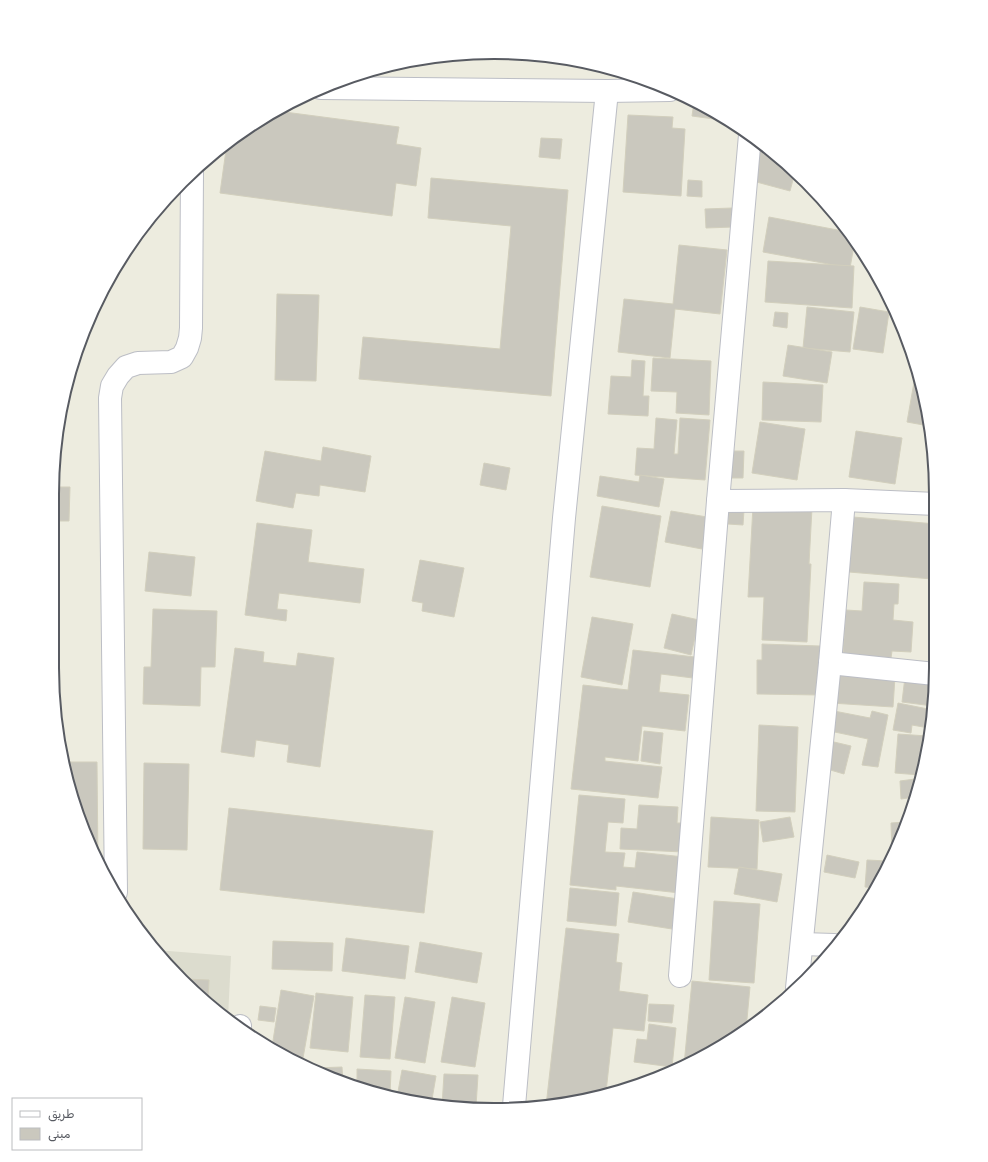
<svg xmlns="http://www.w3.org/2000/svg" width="988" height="1162" font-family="Rubik,Vazirmatn,sans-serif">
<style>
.education{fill:#dcdcce}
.building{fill:#cac8be;stroke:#d2cfbd}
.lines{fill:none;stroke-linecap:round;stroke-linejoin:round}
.minor-casing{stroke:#bcbec5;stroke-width:24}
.minor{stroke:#fff;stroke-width:22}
.rim{fill:none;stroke:#585b62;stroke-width:2}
</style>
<rect width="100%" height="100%" fill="#edecdf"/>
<path class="education" d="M 156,950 L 231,956 L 228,1018 L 162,959 Z"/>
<g class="building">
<path d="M 694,102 L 729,121 L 692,116 Z"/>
<path d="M 277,111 L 399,127 L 396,144 L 421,148 L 416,186 L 396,183 L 392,216 L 220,193 L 227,143 L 249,126 Z"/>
<path d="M 628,115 L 673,117 L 672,128 L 685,129 L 681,196 L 623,192 Z"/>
<path d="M 541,138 L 562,139 L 560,159 L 539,157 Z"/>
<path d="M 759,143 L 795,172 L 790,191 L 749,180 Z"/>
<path d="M 431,178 L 568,190 L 551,396 L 359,379 L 363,337 L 500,349 L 511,226 L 428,218 Z"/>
<path d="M 688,180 L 702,181 L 702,197 L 687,196 Z"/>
<path d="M 732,208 L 733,227 L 706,228 L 705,209 Z"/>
<path d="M 769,217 L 848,232 L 855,240 L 850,268 L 763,252 Z"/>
<path d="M 679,245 L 727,250 L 720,314 L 675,309 L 670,358 L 618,352 L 624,299 L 673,304 Z"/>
<path d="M 768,261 L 854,266 L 852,308 L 765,302 Z"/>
<path d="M 277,294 L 319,295 L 316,381 L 275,380 Z"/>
<path d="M 807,307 L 854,312 L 850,352 L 803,348 Z"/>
<path d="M 860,307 L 889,312 L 883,353 L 853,349 Z"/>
<path d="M 775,312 L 788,313 L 787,328 L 773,326 Z"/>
<path d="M 788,345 L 832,352 L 827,383 L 783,376 Z"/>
<path d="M 653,358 L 711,361 L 709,415 L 676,413 L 677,392 L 651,391 Z"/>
<path d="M 632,360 L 645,361 L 643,396 L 649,396 L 648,416 L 608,414 L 611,376 L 631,377 Z"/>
<path d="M 916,371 L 927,408 L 929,426 L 907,422 Z"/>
<path d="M 763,382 L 823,385 L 821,422 L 762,420 Z"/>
<path d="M 656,418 L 677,420 L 674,454 L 678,454 L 680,418 L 710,420 L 705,480 L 635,475 L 637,448 L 654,449 Z"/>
<path d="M 760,422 L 805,429 L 797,480 L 752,473 Z"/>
<path d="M 856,431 L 902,438 L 895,484 L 849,477 Z"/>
<path d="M 323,447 L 371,456 L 365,492 L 320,485 L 319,496 L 296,493 L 293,508 L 256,501 L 265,451 L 321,461 Z"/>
<path d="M 728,451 L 744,451 L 743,478 L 727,478 Z"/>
<path d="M 484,463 L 510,468 L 506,490 L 480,485 Z"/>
<path d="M 640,475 L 664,479 L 659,507 L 597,496 L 600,476 L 639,482 Z"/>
<path d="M 55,487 L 70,487 L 69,521 L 57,521 L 57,525 L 54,525 Z"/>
<path d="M 602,506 L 661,516 L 650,587 L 590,577 Z"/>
<path d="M 753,506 L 812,508 L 809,564 L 811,564 L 807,642 L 762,640 L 764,597 L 748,597 Z"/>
<path d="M 729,509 L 744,510 L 743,525 L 728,524 Z"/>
<path d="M 671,511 L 707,517 L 702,549 L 665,542 Z"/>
<path d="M 853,517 L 936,524 L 936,582 L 932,581 L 932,579 L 849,572 Z"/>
<path d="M 257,523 L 312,530 L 308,562 L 364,569 L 360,603 L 279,593 L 277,609 L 287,610 L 286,621 L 245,615 Z"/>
<path d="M 149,552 L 195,557 L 191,596 L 145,591 Z"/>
<path d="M 420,560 L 464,568 L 454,617 L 422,611 L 423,603 L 412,601 Z"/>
<path d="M 864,582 L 899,584 L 898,604 L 894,604 L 893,620 L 913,622 L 911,652 L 892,651 L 891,658 L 843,654 L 846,610 L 862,611 Z"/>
<path d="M 153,609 L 217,611 L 215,667 L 201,667 L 200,706 L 143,704 L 144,667 L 151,667 Z"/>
<path d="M 672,614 L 699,620 L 691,655 L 664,648 Z"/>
<path d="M 592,617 L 633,624 L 622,685 L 581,677 Z"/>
<path d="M 762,644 L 820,646 L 819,695 L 757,694 L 757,660 L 762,660 Z"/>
<path d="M 235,648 L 264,652 L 263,662 L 296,666 L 298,653 L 334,658 L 320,767 L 287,762 L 289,745 L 256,740 L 254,757 L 221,752 Z"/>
<path d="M 633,650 L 695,657 L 693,678 L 661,674 L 659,692 L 689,695 L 685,731 L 642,726 L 638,761 L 605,757 L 605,761 L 662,767 L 658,798 L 571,789 L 583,685 L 628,690 Z"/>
<path d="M 833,674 L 895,677 L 893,707 L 831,703 Z"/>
<path d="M 905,677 L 935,681 L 935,697 L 933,706 L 902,702 Z"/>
<path d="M 898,703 L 933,710 L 929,728 L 912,725 L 911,733 L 893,730 Z"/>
<path d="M 834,711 L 870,718 L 872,711 L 888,715 L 878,767 L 862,765 L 868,739 L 830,731 Z"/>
<path d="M 759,725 L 798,727 L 795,812 L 756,811 Z"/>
<path d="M 644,731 L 663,733 L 660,764 L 641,761 Z"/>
<path d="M 898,734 L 927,736 L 920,775 L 895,773 Z"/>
<path d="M 834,742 L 851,746 L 844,774 L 827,769 Z"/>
<path d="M 64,762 L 97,762 L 98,864 L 67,782 Z"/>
<path d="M 144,763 L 189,764 L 187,850 L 143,849 Z"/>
<path d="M 915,779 L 916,791 L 915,797 L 901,799 L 900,781 Z"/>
<path d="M 579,795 L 625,799 L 623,823 L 608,822 L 605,852 L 625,853 L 623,867 L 635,868 L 637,852 L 684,857 L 680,893 L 616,886 L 616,890 L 570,885 Z"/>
<path d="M 639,805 L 678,807 L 677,823 L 685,823 L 683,852 L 620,849 L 621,828 L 637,829 Z"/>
<path d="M 229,808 L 433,831 L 424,913 L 220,890 Z"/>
<path d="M 711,817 L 759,820 L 757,869 L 708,867 Z"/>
<path d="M 790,817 L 794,837 L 763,842 L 760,822 Z"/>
<path d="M 906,822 L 893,853 L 892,853 L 891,823 Z"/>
<path d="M 827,855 L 859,862 L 855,878 L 824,872 Z"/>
<path d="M 867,860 L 887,861 L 886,868 L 877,888 L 865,887 Z"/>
<path d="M 739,867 L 782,874 L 777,902 L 734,894 Z"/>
<path d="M 570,888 L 619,893 L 616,926 L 567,921 Z"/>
<path d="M 633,892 L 678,899 L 672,929 L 628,922 Z"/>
<path d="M 714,901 L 760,904 L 754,983 L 709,980 Z"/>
<path d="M 566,928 L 619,934 L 616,962 L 622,963 L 619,991 L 648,995 L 644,1031 L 613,1028 L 606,1092 L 551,1106 L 546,1106 Z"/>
<path d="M 346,938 L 409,946 L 405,979 L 342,971 Z"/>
<path d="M 273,941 L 333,943 L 332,971 L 272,969 Z"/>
<path d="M 420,942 L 482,953 L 477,983 L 415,972 Z"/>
<path d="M 184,979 L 209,980 L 208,1000 Z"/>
<path d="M 692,981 L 750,987 L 746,1030 L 739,1036 L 684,1065 Z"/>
<path d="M 281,990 L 314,996 L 303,1058 L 288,1055 L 272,1047 Z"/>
<path d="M 316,993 L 353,997 L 348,1052 L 310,1048 Z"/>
<path d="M 365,995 L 395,997 L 390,1059 L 360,1057 Z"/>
<path d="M 405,997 L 435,1002 L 425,1063 L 395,1058 Z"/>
<path d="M 452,997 L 485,1003 L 475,1067 L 441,1062 Z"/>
<path d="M 649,1004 L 674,1005 L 672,1023 L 648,1021 Z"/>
<path d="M 260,1006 L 276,1008 L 274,1022 L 258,1020 Z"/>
<path d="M 649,1024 L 676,1028 L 672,1067 L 634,1062 L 637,1039 L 647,1040 Z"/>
<path d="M 342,1067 L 343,1082 L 315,1068 Z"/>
<path d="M 357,1069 L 391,1071 L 390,1095 L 357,1088 Z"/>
<path d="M 402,1070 L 436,1076 L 431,1105 L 397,1097 Z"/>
<path d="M 444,1074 L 478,1075 L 476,1106 L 442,1106 Z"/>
</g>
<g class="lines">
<g class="minor-casing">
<g id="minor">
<path d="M 321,88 L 607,91 L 670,90"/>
<path d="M 718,501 L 844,500 L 936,504"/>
<path d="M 830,663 L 935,674"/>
<path d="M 116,892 L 110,398 L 112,386 L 118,376 L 126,367 L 138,363 L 171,362 L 182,357 L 187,348 L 190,338 L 191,328 L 192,173"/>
<path d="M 802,944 L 834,945"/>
<path d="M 680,976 L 718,501 L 750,135"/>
<path d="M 797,988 L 830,663 L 844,500"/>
<path d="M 240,1028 L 240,1026"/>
<path d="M 514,1106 L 564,518 L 607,91"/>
</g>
</g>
<use href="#minor" class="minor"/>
</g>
<path d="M0 0H988V1162H0ZM494 59H494A435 435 0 0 1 929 494V668A435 435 0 0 1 494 1103H494A435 435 0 0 1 59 668V494A435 435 0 0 1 494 59Z" fill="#fff" fill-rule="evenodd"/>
<path class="rim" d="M494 59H494A435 435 0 0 1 929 494V668A435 435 0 0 1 494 1103H494A435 435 0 0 1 59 668V494A435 435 0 0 1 494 59Z"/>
<rect x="12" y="1098" width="130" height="52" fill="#ffffff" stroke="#bcbdc0"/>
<rect x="20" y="1111" width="20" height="6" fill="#ffffff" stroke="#bcbdc0"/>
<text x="48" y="1118" font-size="12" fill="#585b62">طريق</text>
<rect x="20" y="1128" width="20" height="12" fill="#cac8be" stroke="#bcbdc0"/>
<text x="48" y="1138" font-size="12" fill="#585b62">مبنى</text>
</svg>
